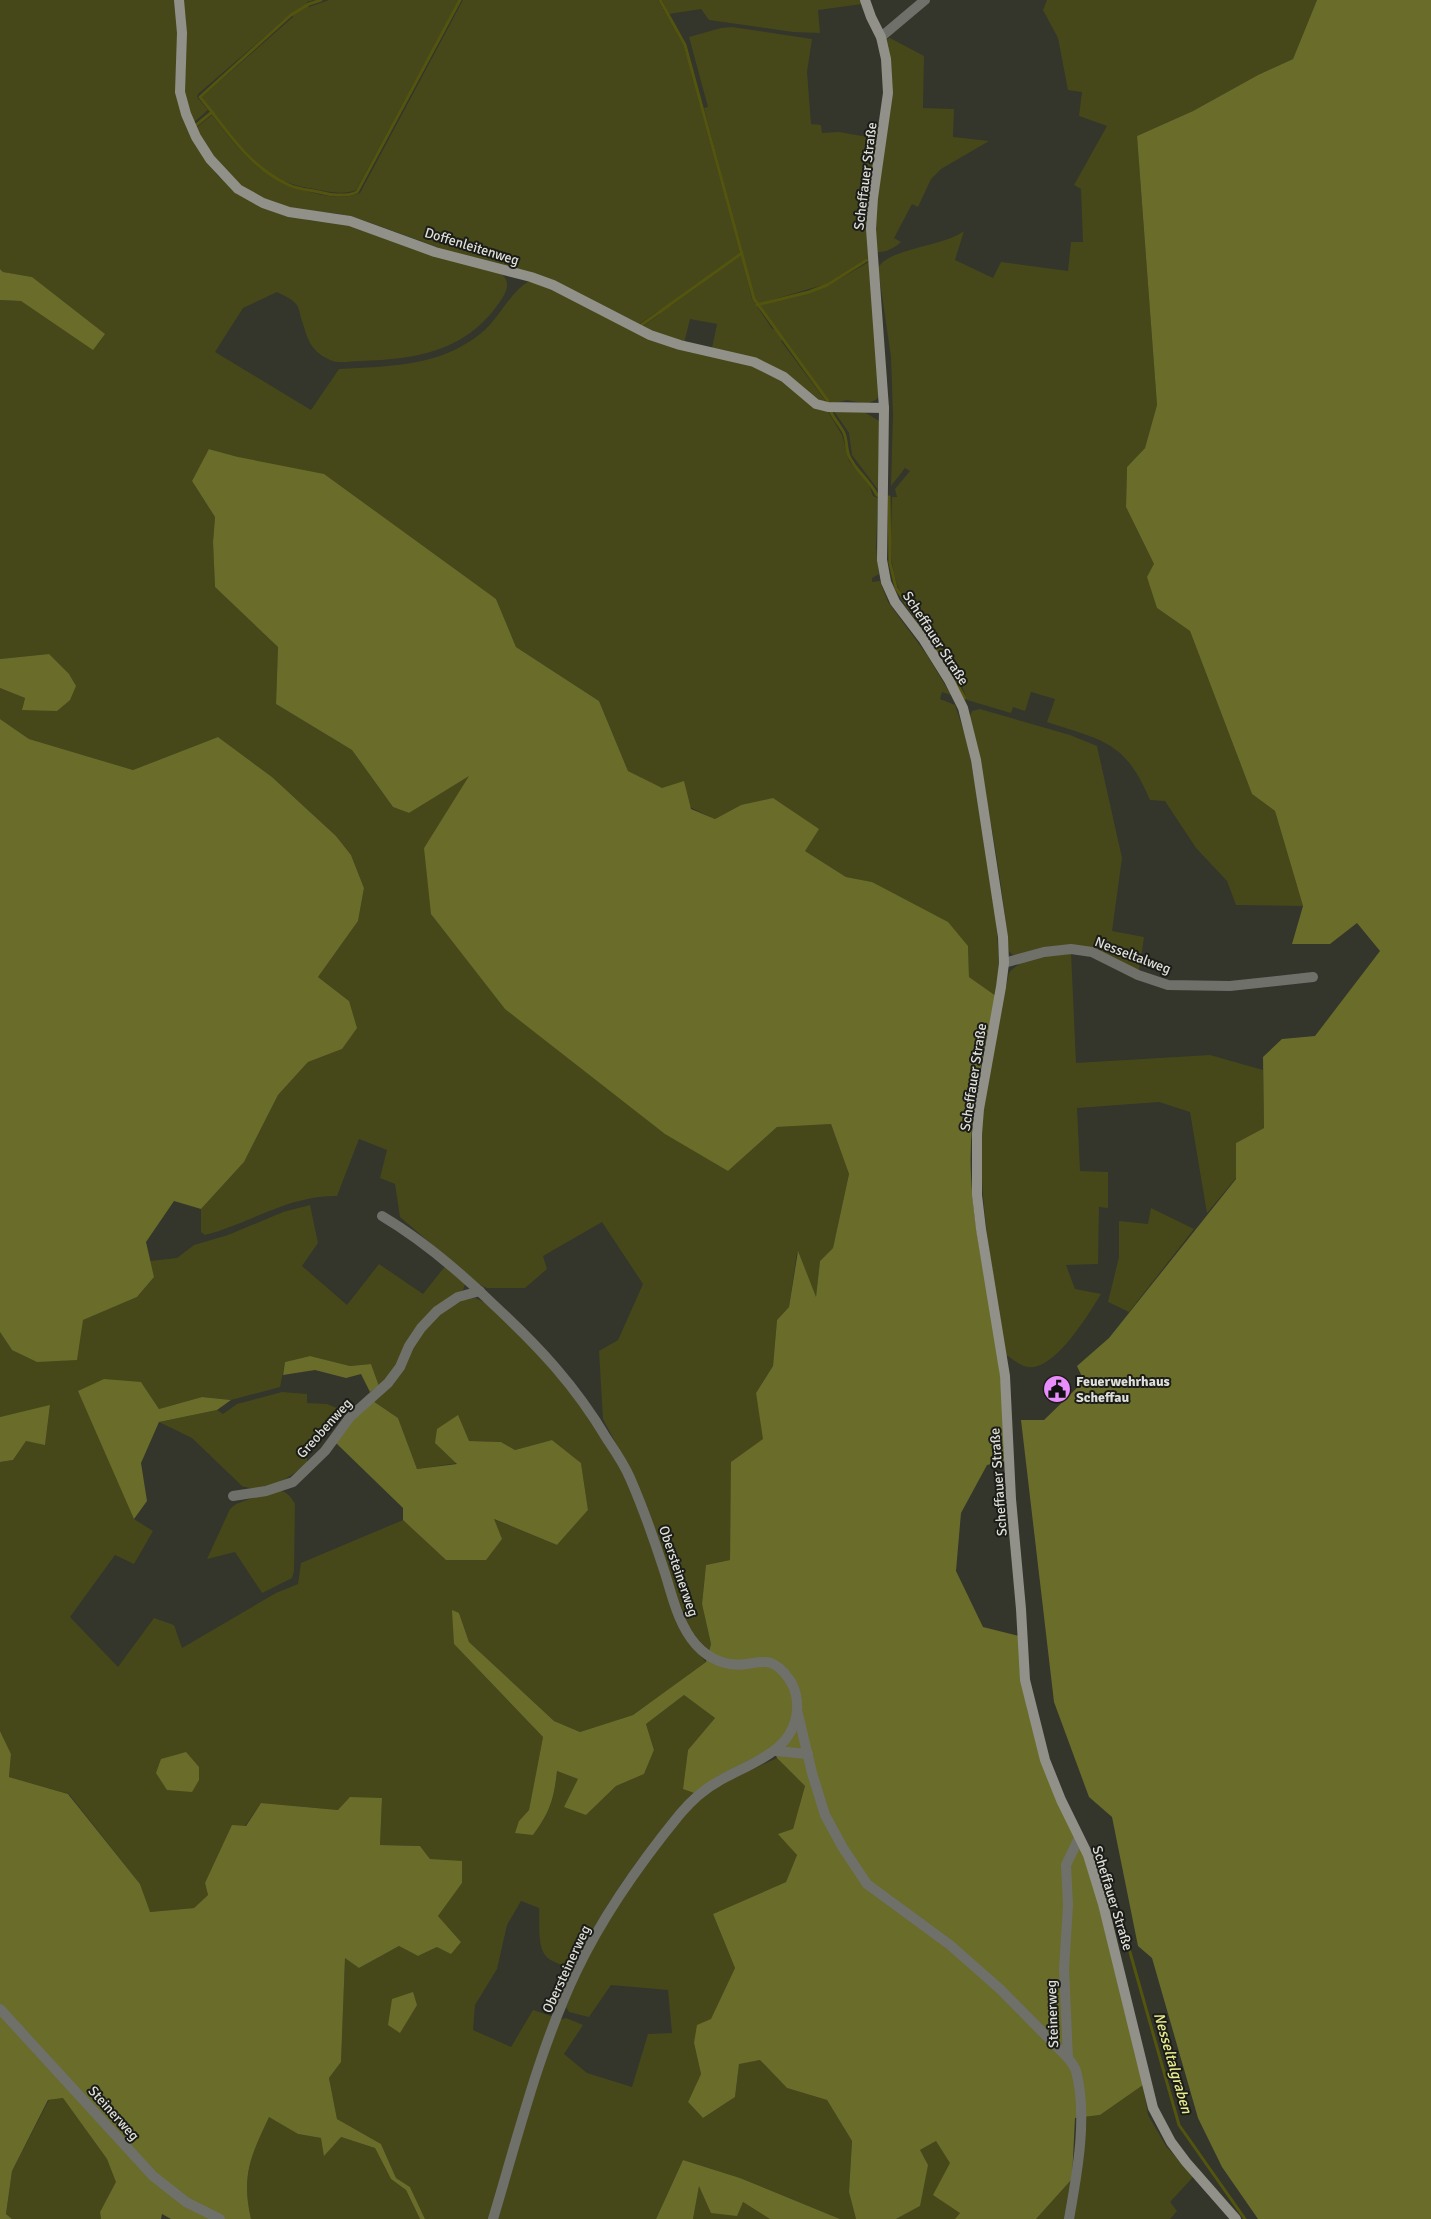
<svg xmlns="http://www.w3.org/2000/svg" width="1431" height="2219" font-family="Signika,sans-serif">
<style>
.green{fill:#46481a}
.forest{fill:#6a6c2a}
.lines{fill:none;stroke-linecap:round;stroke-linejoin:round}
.stream{stroke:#53550e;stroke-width:3}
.street{stroke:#70706b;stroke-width:10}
.secondary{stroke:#919189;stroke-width:10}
.labels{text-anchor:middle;stroke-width:4;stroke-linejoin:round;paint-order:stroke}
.street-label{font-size:14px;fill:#dedfd8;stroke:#1c1c18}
.poi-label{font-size:14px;font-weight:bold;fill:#dedfd8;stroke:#1c1c18;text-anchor:start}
.water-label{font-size:15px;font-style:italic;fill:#e8ec8d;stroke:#1c1c18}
</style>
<rect width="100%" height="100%" fill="#34352b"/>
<g class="green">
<path d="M 0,0 L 176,0 L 179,25 L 176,80 L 203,156 L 218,176 L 240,194 L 291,215 L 311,221 L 342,222 L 499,272 C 509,279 509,287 503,297 C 469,351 419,359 360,361 C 351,361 338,364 330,360 C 309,350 308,339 301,318 C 300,314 299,307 296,304 C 292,299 283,295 277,292 L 243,308 L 215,352 L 311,410 L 339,369 C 389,366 439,367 480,334 C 499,319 508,294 529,281 L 554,289 L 596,311 L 760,367 L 827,410 L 842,435 L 849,461 L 868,482 L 873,496 L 878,498 L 876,547 L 879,574 L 872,578 L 872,582 L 880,581 L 888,602 L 927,655 L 951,695 L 942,692 L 940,699 L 955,705 L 967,741 L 982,822 L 996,918 L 999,963 L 996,996 L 969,977 L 968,946 L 872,882 L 846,877 L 805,851 L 741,805 L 715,819 C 684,806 658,786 628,771 L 599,701 L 516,647 L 496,599 L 238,457 L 210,449 L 192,481 L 215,517 L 213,542 L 215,587 L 278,647 L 276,704 L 352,750 L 393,807 L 409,813 L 470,775 L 424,848 L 728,1171 L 777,1127 L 831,1124 L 849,1174 L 833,1248 L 820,1261 L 816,1298 L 797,1252 L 789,1307 L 777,1320 L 773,1366 L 756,1393 L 764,1439 L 732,1462 L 730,1560 L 706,1565 L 702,1604 L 711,1644 L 709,1650 L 698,1639 L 687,1624 L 629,1468 L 603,1419 L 599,1351 L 618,1340 L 643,1284 L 602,1222 L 543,1256 L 547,1269 L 525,1288 L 487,1288 L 478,1284 L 400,1217 L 395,1184 L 380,1178 L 387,1150 L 359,1139 L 337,1196 C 289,1195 251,1223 205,1235 L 201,1232 L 201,1209 L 244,1162 L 278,1095 L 308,1062 L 342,1049 L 349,1001 L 318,977 L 358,921 L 364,888 L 351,855 L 336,836 L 272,777 L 218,737 L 133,770 L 29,739 L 0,719 L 0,688 L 25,698 L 22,709 L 49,654 L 0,659 L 0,300 L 21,301 L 93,349 L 32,277 L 3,272 L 0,269 Z"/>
<path d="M 183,0 L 314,0 L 307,2 L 309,7 L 329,0 L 459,0 L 356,190 C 345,195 327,192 315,189 C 307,188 299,186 292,184 C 253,171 226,128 202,97 L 293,17 L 292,13 L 198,94 L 197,97 L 208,110 L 193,123 L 184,93 L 186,22 Z"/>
<path d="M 463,0 L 658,0 L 684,46 L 740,253 L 669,304 L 671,306 L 741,255 L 752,299 L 773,330 L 775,327 L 759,306 L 827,286 L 869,262 L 879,394 L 877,399 L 867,404 L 847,400 L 831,404 L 784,338 L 781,341 L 825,400 L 824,402 L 813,398 L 787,376 L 712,348 L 717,324 L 690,319 L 684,343 L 642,327 L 660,314 L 658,311 L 638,325 L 634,321 L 543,277 L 459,255 L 363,220 L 340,214 L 294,209 L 267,202 L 242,188 L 222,170 L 196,128 L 212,115 C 244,157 261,179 314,193 C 328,197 346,199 360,193 Z"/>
<path d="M 662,0 L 862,0 L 862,4 L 818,10 L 820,33 L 793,32 L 709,20 L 701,9 L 669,14 Z"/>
<path d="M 1047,0 L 1317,0 L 1293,59 L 1258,75 L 1193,111 L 1137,136 L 1157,405 L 1145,448 L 1127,467 L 1126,507 L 1154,564 L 1157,608 L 1190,631 L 1252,794 L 1275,811 L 1303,906 L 1236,905 L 1227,881 L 1196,848 L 1165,801 L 1150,800 C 1125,741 1104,741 1047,722 L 1055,699 L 1031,692 L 1025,711 L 1013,707 L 1011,713 L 967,700 C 965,690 959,682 954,673 C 937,644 912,619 899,589 C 887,561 892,527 892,497 L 897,497 L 895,489 L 910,471 L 905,468 L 891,486 L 893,415 L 891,357 L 878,268 C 889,248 942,247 964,231 L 955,260 L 993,278 L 1001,262 L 1068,271 L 1071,242 L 1083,242 L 1081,189 L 1074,185 L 1107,126 L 1079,116 L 1082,92 L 1068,90 L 1058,38 L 1043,10 Z"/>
<path d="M 732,27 L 812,39 L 807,72 L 811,124 L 821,125 L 822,133 L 839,132 L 879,139 L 867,233 L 868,258 L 826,284 L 758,304 L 754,298 L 704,108 L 708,107 L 689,37 L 721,28 Z"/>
<path d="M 890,38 L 924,56 L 923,108 L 954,109 L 953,137 L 989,141 L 941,169 L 931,179 L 918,207 L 912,204 L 894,238 L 901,242 C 896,247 885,253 877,252 L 874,231 L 887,44 L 887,39 Z"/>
<path d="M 861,410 L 879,421 L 881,432 L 879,491 L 852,455 L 849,433 L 834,411 Z"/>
<path d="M 980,709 L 1070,735 L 1097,746 L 1122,858 L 1112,931 L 1144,937 L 1139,971 L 1092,949 L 1019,956 L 1013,955 L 1009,951 C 1001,874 988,799 970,724 L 970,716 L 972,711 Z"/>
<path d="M 1071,952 L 1076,1063 L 1210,1055 L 1263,1070 L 1264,1128 L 1236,1143 L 1236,1178 L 1207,1213 L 1190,1112 L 1159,1102 L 1077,1108 L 1080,1171 L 1108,1172 L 1108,1208 L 1099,1207 L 1098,1264 L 1066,1265 L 1075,1289 L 1101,1294 C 1088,1315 1059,1363 1034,1367 C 1024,1369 1014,1360 1006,1355 C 995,1286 981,1217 981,1146 C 981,1088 997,1030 1009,973 C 1023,956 1050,955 1071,952 Z"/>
<path d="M 310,1205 L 318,1243 L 302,1266 L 347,1305 L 379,1264 L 423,1294 L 446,1265 L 466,1282 L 463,1290 L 444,1301 L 387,1378 L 379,1386 L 371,1364 L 350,1366 L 310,1356 L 285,1362 L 280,1387 L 231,1400 L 202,1397 L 159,1409 L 141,1382 L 134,1519 L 153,1531 L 134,1564 L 115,1555 L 70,1617 L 118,1667 L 154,1618 L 174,1625 L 182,1648 L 276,1593 L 298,1584 L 301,1563 L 403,1520 L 446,1560 L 493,1519 L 557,1545 L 588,1510 L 581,1463 L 552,1440 L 515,1450 L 501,1442 L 469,1441 L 458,1463 L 417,1469 L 398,1418 L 373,1401 L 414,1342 L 443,1311 L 464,1300 L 475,1298 L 486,1303 L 506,1318 L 576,1396 L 625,1477 L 691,1645 L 706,1662 L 633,1715 L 580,1732 L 554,1721 L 469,1642 L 459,1613 L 454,1644 L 543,1737 L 529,1810 L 519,1821 L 533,1835 C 550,1812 554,1799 557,1771 L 578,1779 L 586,1815 L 616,1786 L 644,1774 L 654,1750 L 646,1724 L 684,1695 L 715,1718 L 688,1750 L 683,1789 L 694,1793 C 646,1845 603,1904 573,1968 C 564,1965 551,1963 545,1955 C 537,1944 540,1922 539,1908 L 521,1901 L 507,1925 L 497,1969 L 475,2005 L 473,2030 L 511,2047 L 533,2010 L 554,2017 L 490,2219 L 425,2219 L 410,2187 L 396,2178 L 381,2144 L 337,2119 L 329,2078 L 341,2062 L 345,1957 L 359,1968 L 399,1946 L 418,1956 L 437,1947 L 461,1942 L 438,1916 L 462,1883 L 430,1859 L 420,1846 L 380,1845 L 382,1798 L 338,1810 L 261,1803 L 205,1883 L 208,1895 L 194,1908 L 149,1912 L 140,1884 L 69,1794 L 9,1777 L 11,1754 L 0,1731 L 0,1462 L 13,1460 L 26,1441 L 45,1444 L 50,1406 L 0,1417 L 0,1332 L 12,1350 L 137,1297 L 154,1277 L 150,1261 L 177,1258 L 194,1245 L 228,1235 L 283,1212 Z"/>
<path d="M 1151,1208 L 1194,1229 L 1129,1312 L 1108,1302 L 1119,1257 L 1119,1221 L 1148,1224 Z"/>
<path d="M 282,1392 L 307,1394 L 307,1403 L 327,1404 L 337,1408 L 340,1415 L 307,1454 L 307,1463 C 291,1477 265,1495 242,1486 L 192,1438 L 159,1422 L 217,1410 L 223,1414 L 237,1404 Z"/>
<path d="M 275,1490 C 285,1490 290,1495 295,1504 L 294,1571 L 292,1578 L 262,1593 L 235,1552 L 207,1559 L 230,1509 L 236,1504 Z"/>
<path d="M 777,1758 L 805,1786 L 793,1829 L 797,1855 L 786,1882 L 713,1914 L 735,1968 L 711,2020 L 694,2043 L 701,2074 L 688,2102 L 703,2118 L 735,2097 L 739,2063 L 760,2060 L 787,2088 L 827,2100 L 852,2141 L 849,2192 L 856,2219 L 840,2219 L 740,2178 L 683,2160 L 656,2219 L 496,2219 L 525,2124 L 559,2020 L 566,2018 L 583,2025 L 564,2054 L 587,2073 L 632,2087 L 648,2034 L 672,2033 L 668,1990 L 611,1985 L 589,2017 L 569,2012 L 566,2007 L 595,1941 L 626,1893 L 681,1817 L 703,1796 L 730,1780 Z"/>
<path d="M 1143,2085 L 1148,2115 L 1166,2146 L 1193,2177 L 1170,2202 L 1177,2211 L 1170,2219 L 1073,2219 L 1085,2117 L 1100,2115 Z"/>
<path d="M 63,2098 L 107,2159 L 117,2182 L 100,2212 L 101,2219 L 12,2219 L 6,2214 L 12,2171 L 49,2100 Z"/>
<path d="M 268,2116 L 298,2134 L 321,2138 L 341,2137 L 375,2148 L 391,2179 L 406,2190 L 420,2219 L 251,2219 C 241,2177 251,2155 268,2116 Z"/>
<path d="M 936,2141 L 951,2163 L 960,2213 L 955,2219 L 896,2219 L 920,2206 L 920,2150 Z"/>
<path d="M 1072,2179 L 1065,2219 L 1036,2219 Z"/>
<path d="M 699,2185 L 743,2202 L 770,2219 L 693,2219 Z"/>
</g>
<g class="forest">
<path d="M 1317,0 L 1431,0 L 1431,2219 L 1258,2219 L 1222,2167 L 1198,2118 L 1152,1958 L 1138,1946 L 1112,1817 L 1089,1797 L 1054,1702 L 1021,1420 L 1044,1420 L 1084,1381 L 1077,1366 L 1109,1338 L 1236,1179 L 1236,1143 L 1264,1128 L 1263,1057 L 1282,1039 L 1315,1036 L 1380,951 L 1357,923 L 1330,944 L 1292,944 L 1303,906 L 1275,811 L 1252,794 L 1190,631 L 1157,608 L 1147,577 L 1154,564 L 1126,507 L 1127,467 L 1145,448 L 1157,405 L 1137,136 L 1193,111 L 1258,75 L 1293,59 Z"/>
<path d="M 0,269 L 3,272 L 32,277 L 105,334 L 93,350 L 21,301 L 0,300 Z"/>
<path d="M 209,449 L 238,457 L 324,474 L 496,599 L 516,647 L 599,701 L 628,771 L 662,788 L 684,781 L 691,809 L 715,819 L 741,805 L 773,798 L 819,829 L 805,851 L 846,877 L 872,882 L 948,922 L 968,946 L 969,977 L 996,996 C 983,1055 968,1115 971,1175 C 973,1223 984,1270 992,1317 C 999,1365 1005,1412 1011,1460 L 987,1465 L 961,1513 L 956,1571 L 983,1627 L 1019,1636 L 1028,1712 L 1086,1854 L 1143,2085 L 1100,2115 L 1075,2118 L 1072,2179 L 1036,2219 L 955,2219 L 960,2213 L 933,2195 L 950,2163 L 936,2141 L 920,2150 L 928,2165 L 920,2206 L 896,2219 L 856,2219 L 849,2192 L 852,2141 L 827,2100 L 787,2088 L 760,2060 L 739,2064 L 735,2097 L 703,2118 L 688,2102 L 701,2074 L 694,2043 L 697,2025 L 711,2019 L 735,1968 L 713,1914 L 786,1882 L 797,1855 L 778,1834 L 793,1829 L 805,1786 L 777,1758 L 773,1748 L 718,1776 L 694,1793 L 683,1789 L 688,1750 L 715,1718 L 684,1695 L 646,1724 L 654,1750 L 644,1774 L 616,1786 L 586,1815 L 564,1807 L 578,1779 L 557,1771 C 554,1799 550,1812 533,1835 L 515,1833 L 519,1821 L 529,1810 L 543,1737 L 454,1644 L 452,1610 L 459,1613 L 469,1642 L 554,1721 L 580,1732 L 633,1715 L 706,1662 L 711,1644 L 702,1604 L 706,1565 L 730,1560 L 731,1462 L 763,1439 L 756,1393 L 773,1366 L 777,1320 L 789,1307 L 798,1251 L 816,1297 L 820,1261 L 833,1248 L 849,1174 L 831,1124 L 777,1127 L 728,1171 L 665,1134 L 505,1009 L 431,914 L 424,848 L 469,776 L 409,813 L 393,807 L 352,750 L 276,704 L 278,647 L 215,587 L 213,542 L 215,517 L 192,481 Z"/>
<path d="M 49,654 L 69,674 L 76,686 L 70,700 L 57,711 L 22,710 L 25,698 L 0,688 L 0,659 Z"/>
<path d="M 0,719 L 29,739 L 133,770 L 218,737 L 272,777 L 336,836 L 351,855 L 364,888 L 358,921 L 318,977 L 349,1001 L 357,1028 L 342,1049 L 308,1062 L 278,1095 L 244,1162 L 201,1209 L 174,1201 L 146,1242 L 154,1277 L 137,1297 L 83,1320 L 77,1360 L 37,1362 L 12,1350 L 0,1332 Z"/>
<path d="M 310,1356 L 350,1366 L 371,1364 L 379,1386 L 370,1392 L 361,1374 L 346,1378 L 315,1370 L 283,1375 L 285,1362 Z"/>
<path d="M 104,1379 L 141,1382 L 159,1409 L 202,1397 L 231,1400 L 217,1410 L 159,1422 L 141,1463 L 147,1501 L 134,1519 L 78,1391 Z"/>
<path d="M 373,1401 L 398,1418 L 417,1469 L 457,1464 L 435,1443 L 437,1429 L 458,1415 L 469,1441 L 501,1442 L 515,1450 L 552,1440 L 581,1463 L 588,1510 L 557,1545 L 494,1519 L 502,1539 L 486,1560 L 446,1560 L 403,1520 L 403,1508 L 336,1443 L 351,1421 Z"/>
<path d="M 50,1405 L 45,1445 L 26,1441 L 13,1460 L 0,1462 L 0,1417 Z"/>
<path d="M 0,1731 L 11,1754 L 9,1777 L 68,1794 L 140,1884 L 150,1912 L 194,1908 L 208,1895 L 205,1883 L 232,1825 L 246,1826 L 261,1803 L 338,1810 L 350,1797 L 382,1798 L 380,1845 L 420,1846 L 430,1859 L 462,1861 L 462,1883 L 438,1916 L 461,1942 L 451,1954 L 437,1947 L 418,1956 L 399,1946 L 359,1968 L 345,1958 L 341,2062 L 329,2078 L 337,2119 L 381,2144 L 396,2178 L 410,2187 L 425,2219 L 420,2219 L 406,2190 L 391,2179 L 375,2148 L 341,2137 L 324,2156 L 321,2138 L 298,2134 L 269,2117 C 251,2155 241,2176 251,2219 L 171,2219 L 162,2214 L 161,2219 L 101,2219 L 100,2212 L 116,2182 L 107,2159 L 63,2098 L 48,2100 L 12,2171 L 6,2214 L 12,2219 L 0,2219 Z"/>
<path d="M 186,1752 L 199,1767 L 199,1780 L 192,1792 L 167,1790 L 156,1773 L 161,1759 Z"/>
<path d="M 413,1992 L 417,2005 L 400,2033 L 388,2025 L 392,1999 Z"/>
<path d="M 683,2160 L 740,2178 L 840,2219 L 770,2219 L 743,2202 L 737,2216 L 711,2213 L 699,2186 L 693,2219 L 656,2219 Z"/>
</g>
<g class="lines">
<g class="stream">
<path d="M 660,0 L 685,45 L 754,299 L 828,401 C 828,413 839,423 844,433 C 847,440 846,449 849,456 C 855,470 869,479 877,495 L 889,497 L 890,563 L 896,588 L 942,657 L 965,698"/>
<path d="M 212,112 C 234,141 255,170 289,185 C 298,189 309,190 319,192 C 329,195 347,197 357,192 L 460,0"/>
<path d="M 195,126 L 212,112 L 200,97 L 291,15 L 309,4 L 321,0"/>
<path d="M 757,305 L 809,292 L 827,285 L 867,260"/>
<path d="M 640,326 L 742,253"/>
<path d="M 1122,1924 L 1179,2125 L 1245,2219"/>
</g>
<g class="street">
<path d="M 881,37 L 925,0"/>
<path d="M 1004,963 L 1044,952 L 1071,949 L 1092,952 L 1138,975 L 1168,985 L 1230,986 L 1313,977"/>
<path d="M 382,1216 C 424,1241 459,1271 494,1305 C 539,1347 575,1385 607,1439 C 615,1451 624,1464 630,1478 C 643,1508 654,1539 664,1570 C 670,1588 674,1608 683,1625 C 692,1643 706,1658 725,1663 C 754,1671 767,1647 789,1679 C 795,1687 798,1700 797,1710 C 794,1752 750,1763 719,1781 C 704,1789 691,1801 680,1814 C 640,1863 603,1915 576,1972 C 539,2050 518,2136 493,2219"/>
<path d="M 233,1496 L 266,1491 L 293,1482 L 325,1451 L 350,1417 L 388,1383 L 400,1367 L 409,1346 L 421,1328 L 437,1311 L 458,1297 L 480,1291"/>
<path d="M 797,1710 L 812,1773 L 825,1815 L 843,1848 L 867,1884 L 950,1945 L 1000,1989 L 1068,2058"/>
<path d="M 776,1751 L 808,1754"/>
<path d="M 0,2009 L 153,2176 L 186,2202 L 220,2219"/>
<path d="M 1069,2219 C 1077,2174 1088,2116 1076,2071 C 1075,2067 1071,2062 1068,2058 L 1064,1969 L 1068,1905 L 1066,1865 L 1079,1838"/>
</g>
<g class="secondary">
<path d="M 179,0 L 182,33 L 180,92 L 186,114 L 196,137 L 210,159 L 238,189 L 263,203 L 289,212 L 350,221 L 435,252 L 531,277 L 553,285 L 650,335 L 680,345 L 754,362 L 784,377 L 816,404 L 828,407 L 884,408"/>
<path d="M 865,0 L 871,17 L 881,37 L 886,59 L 888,93 L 873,198 L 871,229 L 884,408 L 882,560 L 886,582 L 895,602 L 924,640 L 949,680 L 963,708 L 976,760 L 1003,937 L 1004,963 L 1001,987 L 979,1109 L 977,1134 L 977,1195 L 981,1229 L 1005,1376 L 1011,1499 L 1021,1609 L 1025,1680 L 1045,1760 L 1061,1800 L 1088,1855 L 1103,1904 L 1153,2108 L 1171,2142 L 1186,2162 L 1236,2219"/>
</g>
</g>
<defs>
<g id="civic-disc" transform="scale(1.4375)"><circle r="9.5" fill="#ea8dfc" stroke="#1c1c18"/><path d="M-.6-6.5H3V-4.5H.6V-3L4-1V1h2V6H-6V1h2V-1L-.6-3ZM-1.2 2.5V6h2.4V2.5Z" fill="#111"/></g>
</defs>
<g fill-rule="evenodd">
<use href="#civic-disc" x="1057" y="1389"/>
</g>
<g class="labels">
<g class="street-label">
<text transform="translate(865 176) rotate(-83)" y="5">Scheffauer Straße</text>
<text transform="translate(472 246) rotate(17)" y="5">Doffenleitenweg</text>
<text transform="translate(936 638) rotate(57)" y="5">Scheffauer Straße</text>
<text transform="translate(1133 955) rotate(21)" y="5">Nesseltalweg</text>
<text transform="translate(973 1077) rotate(-81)" y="5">Scheffauer Straße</text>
<text transform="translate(324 1428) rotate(-48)" y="5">Greobenweg</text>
<text transform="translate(998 1482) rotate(-94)" y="5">Scheffauer Straße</text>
<text transform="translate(679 1571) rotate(71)" y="5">Obersteinerweg</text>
<text transform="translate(1113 1898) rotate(73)" y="5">Scheffauer Straße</text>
<text transform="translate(566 1969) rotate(-65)" y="5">Obersteinerweg</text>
<text transform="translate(1052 2014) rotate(-92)" y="5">Steinerweg</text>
<text transform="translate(114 2113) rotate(48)" y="5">Steinerweg</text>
</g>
<g class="poi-label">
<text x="1076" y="1386">Feuerwehrhaus<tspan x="1076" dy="16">Scheffau</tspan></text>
</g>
<g class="water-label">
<text transform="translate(1173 2063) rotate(74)" y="5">Nesseltalgraben</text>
</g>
</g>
</svg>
